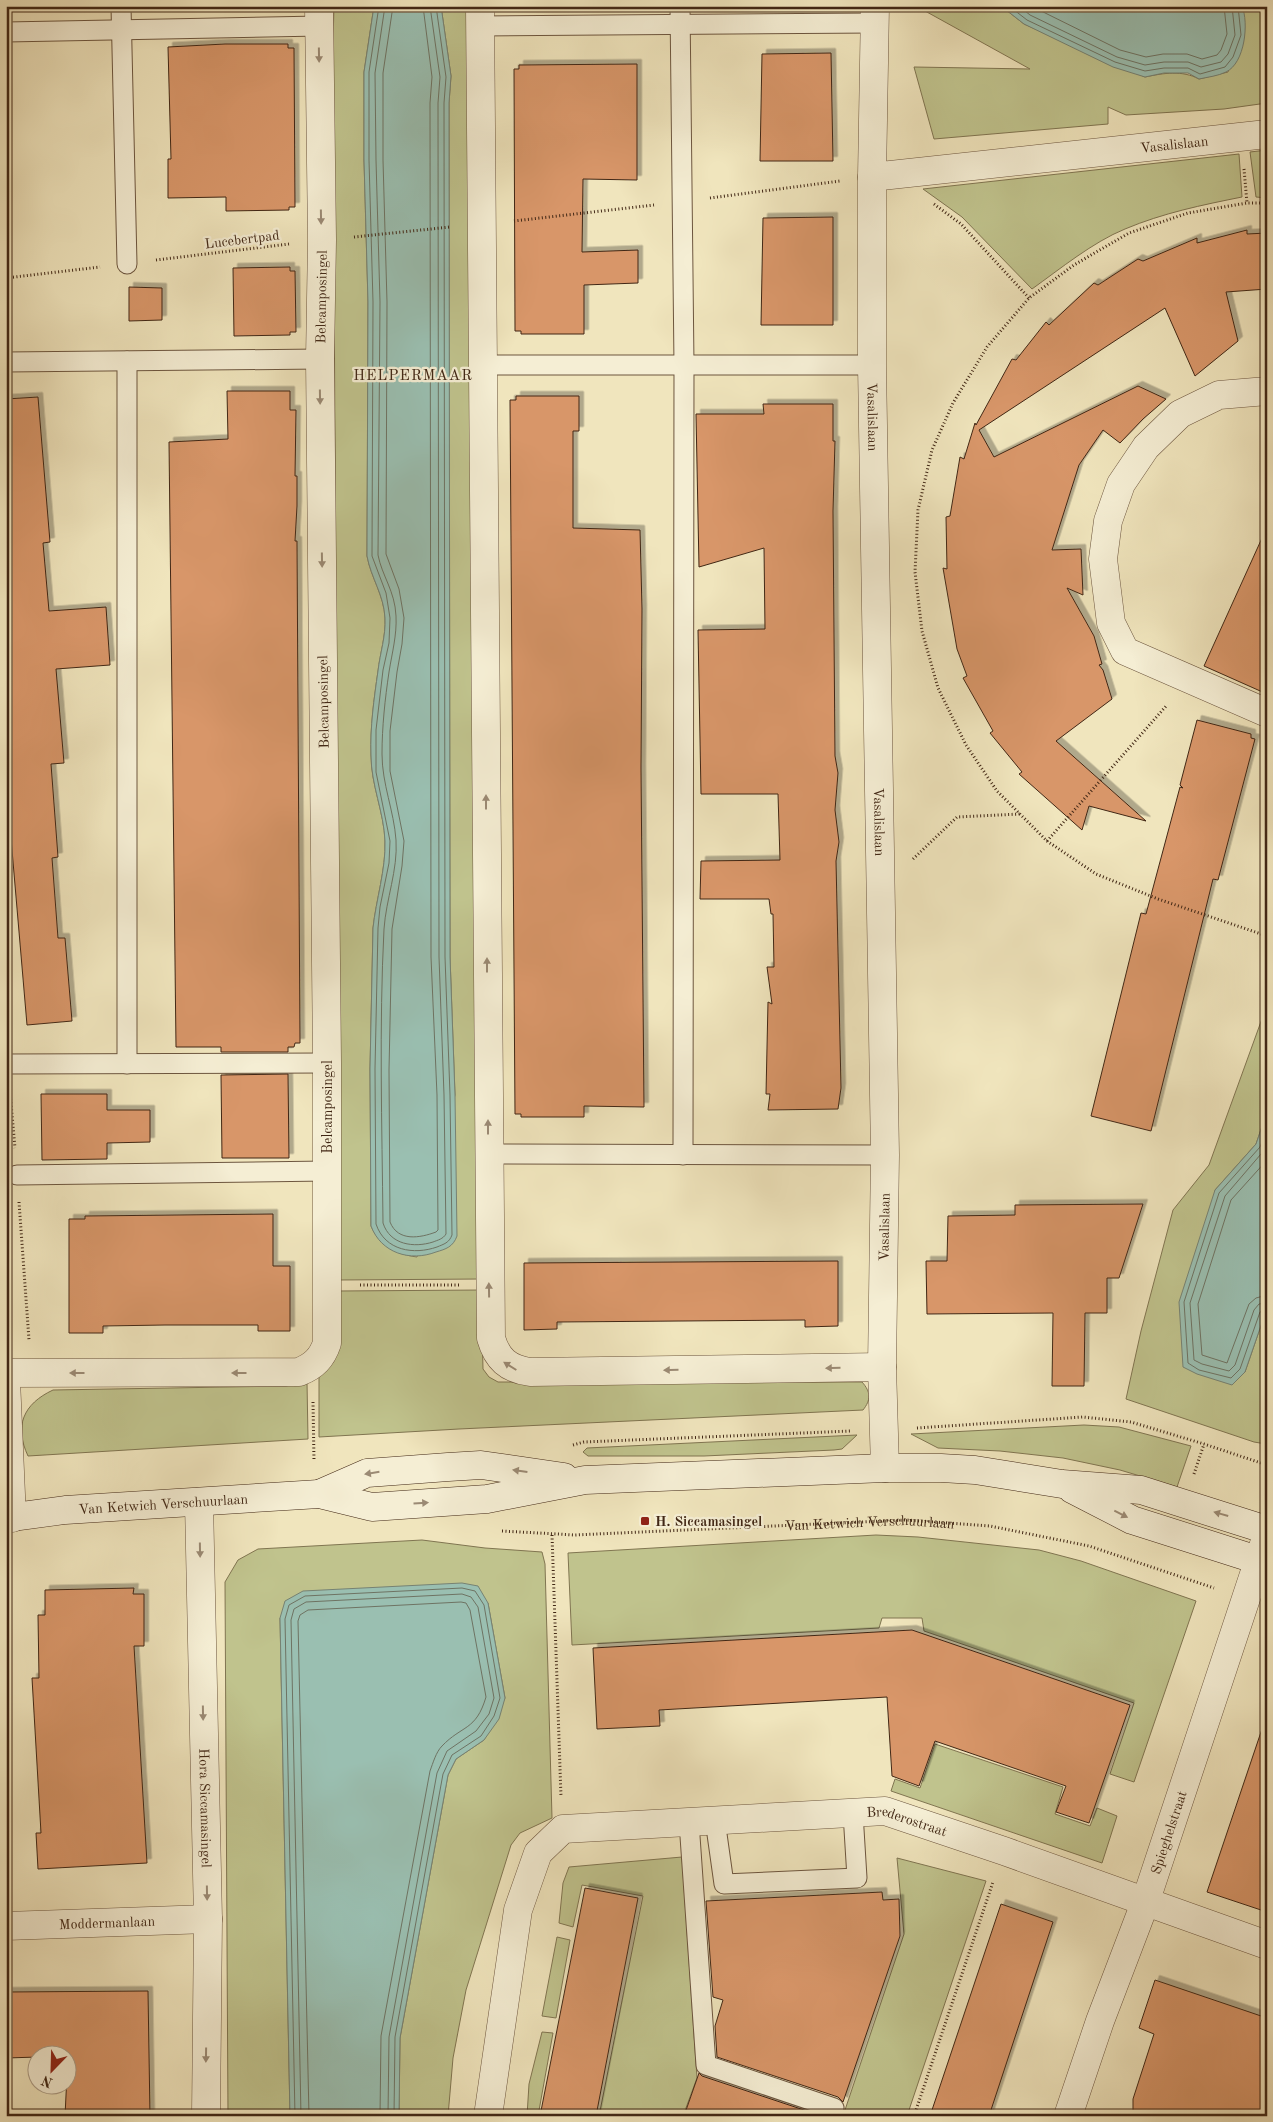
<svg xmlns="http://www.w3.org/2000/svg" width="1273" height="2122" font-family="'Old Standard TT',serif">
<style>
.green{fill:#c0c38d;stroke:#807551}
.water{fill:#9abfb1;stroke:#768273}
.lines{fill:none;stroke-linecap:round;stroke-linejoin:round}
.shore{stroke:#6e7363;stroke-width:1}
.building{fill:#d89669;stroke:#412715;filter:url(#shadow)}
.service-casing{stroke:#6d563f;stroke-width:21}
.minor-casing{stroke:#6d563f;stroke-width:29}
.secondary-casing{stroke:#412715;stroke-width:29}
.path{stroke:#412715;stroke-width:3;stroke-dasharray:1 2.5;stroke-linecap:butt}
.service{stroke:#f5eed4;stroke-width:19}
.minor{stroke:#f5eed4;stroke-width:28}
.secondary{stroke:#f5eed4;stroke-width:28}
.oneway{fill:#9b8a74}
.poi-dot{fill:#8f2418;stroke:#f5eed4;stroke-width:2}
.labels{text-anchor:middle;stroke-width:4.5;stroke-linejoin:round;paint-order:stroke}
.street-label{font-size:14px;fill:#412715;stroke:#f5eed4}
.poi-label{font-size:14px;font-weight:bold;fill:#412715;stroke:#f5eed4;text-anchor:start}
.neighbourhood-label{font-size:15px;letter-spacing:1px;fill:#412715;stroke:#f5eed4}
</style>
<defs>
<filter id="shadow"><feDropShadow dx="4.5" dy="-4.5" stdDeviation="0" flood-color="#0004"/></filter>
</defs>
<rect width="100%" height="100%" fill="#f0e5bd"/>
<filter id="stains"><feTurbulence type="fractalNoise" baseFrequency=".004" numOctaves="4"/><feColorMatrix values="0 0 0 0 .2 0 0 0 0 .09 0 0 0 0 .02 0 0 0 .5 -.17"/></filter>
<radialGradient id="worn" r=".72"><stop offset=".6" stop-color="#630" stop-opacity="0"/><stop offset="1" stop-color="#630" stop-opacity=".3"/></radialGradient>
<g class="green">
<path d="M 334,6 L 374,6 L 364,72 L 364,160 L 368,302 L 367,556 C 371,578 384,595 385,618 C 386,636 380,653 378,671 C 374,699 370,727 371,755 C 371,785 384,812 385,841 C 386,869 376,900 373,928 L 370,1069 L 371,1226 C 380,1246 395,1254 417,1257 L 455,1095 L 450,957 L 449,103 L 451,76 L 441,6 L 469,6 L 481,1279 L 339,1280 L 333,42 Z"/>
<path d="M 916,6 L 1001,6 L 1024,24 L 1145,77 C 1164,73 1182,70 1199,79 L 1228,72 L 1244,9 L 1242,6 L 1267,6 L 1267,103 L 1224,109 L 1126,115 L 1108,107 L 1108,124 L 934,139 L 914,67 L 1030,69 Z"/>
<path d="M 1267,150 L 1267,198 L 1256,197 L 1250,152 Z"/>
<path d="M 1239,154 L 1242,197 C 1202,205 1163,213 1125,229 C 1093,242 1060,269 1032,289 L 962,217 L 923,189 Z"/>
<path d="M 1267,1005 L 1267,1112 L 1256,1144 L 1215,1190 L 1245,1372 L 1267,1308 L 1266,1444 L 1254,1442 L 1126,1399 L 1141,1331 L 1173,1210 L 1209,1165 Z"/>
<path d="M 481,1290 L 483,1369 L 489,1377 L 498,1382 L 862,1382 C 871,1392 871,1400 863,1410 L 459,1429 L 319,1437 L 319,1376 L 338,1291 Z"/>
<path d="M 307,1382 L 308,1439 L 28,1456 C 14,1426 23,1404 53,1390 L 286,1386 Z"/>
<path d="M 1084,1425 L 1119,1427 L 1191,1446 L 1177,1487 L 1120,1470 L 1063,1458 L 1000,1451 L 938,1448 L 911,1434 Z"/>
<path d="M 857,1435 L 842,1449 L 834,1450 L 704,1456 L 588,1456 L 583,1452 L 587,1448 Z"/>
<path d="M 876,1535 L 918,1537 L 1039,1550 L 1081,1561 L 1196,1601 L 1134,1782 L 1110,1774 L 1134,1703 L 924,1631 L 922,1618 L 882,1618 L 879,1628 L 572,1645 L 568,1553 Z"/>
<path d="M 422,1540 L 485,1548 L 542,1552 L 545,1564 L 552,1818 L 520,1833 L 511,1845 L 466,1990 L 453,2058 L 448,2116 L 399,2116 L 400,2038 L 448,1775 L 456,1759 L 484,1740 L 505,1698 L 488,1603 L 280,1618 L 290,2116 L 228,2116 L 225,1582 L 238,1560 L 258,1549 Z"/>
<path d="M 935,1744 L 1063,1787 L 1055,1814 L 1090,1826 L 1097,1808 L 1117,1816 L 1102,1863 L 891,1791 L 895,1779 L 920,1788 Z"/>
<path d="M 682,1857 L 697,2078 L 683,2116 L 599,2116 L 643,1896 L 582,1885 L 573,1927 L 559,1923 L 563,1883 L 569,1867 Z"/>
<path d="M 897,1858 L 986,1881 L 907,2116 L 843,2116 L 904,1934 Z"/>
<path d="M 557,1937 L 570,1940 L 556,2018 L 542,2016 Z"/>
<path d="M 542,2032 L 553,2033 L 538,2116 L 527,2116 L 529,2084 Z"/>
</g>
<g class="water">
<path d="M 374,6 L 441,6 L 451,76 L 449,103 L 450,957 L 455,1095 L 457,1236 C 453,1247 446,1249 436,1252 C 410,1262 381,1253 371,1226 L 370,1069 L 373,928 C 376,900 386,869 385,841 C 384,812 371,785 371,755 C 370,727 374,699 378,671 C 380,653 386,636 385,618 C 384,595 371,578 367,556 L 368,302 L 364,160 L 364,72 Z"/>
<path d="M 1001,6 L 1242,6 C 1249,23 1245,63 1226,72 C 1218,76 1208,77 1199,79 L 1188,73 L 1164,73 L 1145,77 L 1113,67 L 1024,24 Z"/>
<path d="M 1267,1112 L 1267,1308 L 1245,1372 L 1232,1385 L 1197,1374 L 1183,1367 L 1179,1302 L 1215,1190 L 1256,1144 Z"/>
<path d="M 462,1583 L 478,1586 L 488,1603 L 505,1698 L 499,1719 L 484,1740 L 456,1759 L 448,1775 L 400,2038 L 399,2116 L 290,2116 L 280,1618 L 285,1601 L 303,1591 Z"/>
</g>
<g class="lines">
<g class="shore">
<path d="M 379,6 L 369,72 L 369,160 L 373,302 L 372,556 L 386,593 L 390,618 L 389,643 L 383,670 L 376,730 L 376,772 L 390,841 L 389,863 L 380,907 L 378,928 L 375,1069 L 376,1224 C 385,1251 414,1255 437,1247 C 444,1244 449,1243 452,1235 L 450,1095 L 445,957 L 444,103 L 446,77 L 436,6"/>
<path d="M 385,6 L 375,73 L 376,160 L 380,302 L 378,555 C 382,576 395,591 396,616 C 397,635 392,653 389,672 C 385,699 382,727 382,754 C 382,784 394,811 396,840 C 398,870 386,899 384,929 C 379,1027 382,1125 383,1223 C 390,1245 414,1248 433,1242 C 438,1240 443,1239 446,1234 L 444,1095 L 439,957 L 438,103 L 440,77 L 430,6"/>
<path d="M 393,6 L 383,73 L 383,160 L 387,302 L 386,554 L 399,589 L 404,618 L 402,644 L 397,672 L 390,731 L 390,771 L 404,841 L 402,866 L 392,929 L 389,1070 L 390,1222 C 398,1242 420,1238 436,1232 L 438,1230 L 437,1095 L 431,957 L 430,103 L 432,77 L 423,6"/>
<path d="M 1009,6 L 1027,20 L 1115,62 L 1145,71 L 1164,68 L 1188,68 L 1200,74 L 1225,67 L 1233,57 L 1241,35 L 1238,6"/>
<path d="M 1019,6 L 1030,15 L 1117,57 L 1145,65 L 1164,62 L 1188,62 L 1201,67 L 1221,62 L 1228,54 L 1235,35 L 1232,6"/>
<path d="M 1031,6 L 1120,50 L 1146,57 L 1163,54 L 1187,54 L 1202,59 L 1217,55 L 1221,50 L 1227,34 L 1224,6"/>
<path d="M 1267,1128 L 1260,1147 L 1219,1193 L 1184,1302 L 1188,1363 L 1199,1370 L 1231,1378 L 1240,1369 L 1260,1312 L 1267,1309"/>
<path d="M 1267,1147 L 1225,1196 L 1190,1303 L 1194,1360 L 1202,1364 L 1229,1371 L 1235,1365 L 1254,1310 L 1259,1304 L 1267,1303"/>
<path d="M 1267,1160 L 1231,1200 L 1198,1304 L 1202,1355 L 1227,1363 L 1249,1304 L 1256,1298 L 1267,1295"/>
<path d="M 295,2116 L 285,1619 L 289,1605 L 305,1596 L 462,1588 L 475,1591 L 484,1605 L 500,1698 L 494,1716 L 481,1736 L 452,1755 L 443,1774 L 395,2037 L 394,2116"/>
<path d="M 301,2116 L 291,1620 L 294,1609 L 306,1602 L 462,1594 L 471,1597 L 478,1607 L 494,1698 L 489,1714 L 476,1731 L 447,1751 L 437,1773 L 389,2037 L 388,2116"/>
<path d="M 309,2116 L 298,1621 L 300,1615 L 308,1610 L 461,1602 L 466,1603 L 470,1610 L 486,1697 C 476,1731 462,1725 442,1746 C 436,1752 433,1763 430,1771 L 381,2036 L 380,2116"/>
</g>
</g>
<g class="building">
<path d="M 225,44 L 288,44 L 288,48 L 294,48 L 295,207 L 289,207 L 289,210 L 226,211 L 226,197 L 168,198 L 168,159 L 171,159 L 168,47 Z"/>
<path d="M 831,53 L 833,161 L 760,161 L 762,54 Z"/>
<path d="M 637,64 L 637,180 L 583,179 L 582,252 L 638,250 L 638,283 L 584,285 L 584,334 L 521,334 L 521,331 L 515,331 L 514,69 L 519,69 L 519,65 Z"/>
<path d="M 833,217 L 833,325 L 761,325 L 763,218 Z"/>
<path d="M 1247,230 L 1247,234 L 1267,233 L 1267,289 L 1226,292 L 1238,341 L 1195,376 L 1165,308 L 979,430 L 994,457 L 1138,386 L 1166,399 L 1143,419 L 1120,443 L 1103,430 L 1079,465 L 1052,550 L 1081,549 L 1083,595 L 1067,588 L 1094,636 L 1102,664 L 1099,665 L 1103,670 L 1112,699 L 1056,741 L 1146,821 L 1089,806 L 1082,830 L 1019,774 L 1022,772 L 990,733 L 993,731 L 963,678 L 967,676 L 957,649 L 943,568 L 947,569 L 946,517 L 950,516 L 960,457 L 964,459 L 975,423 L 976,425 L 1012,359 L 1016,360 L 1046,322 L 1049,325 L 1094,283 L 1098,285 L 1138,259 L 1143,261 L 1197,238 L 1197,243 Z"/>
<path d="M 290,267 L 290,271 L 295,271 L 296,332 L 290,332 L 290,335 L 234,336 L 233,268 Z"/>
<path d="M 129,287 L 162,288 L 162,320 L 129,321 Z"/>
<path d="M 227,391 L 290,391 L 290,410 L 296,410 L 295,476 L 297,476 L 297,506 L 295,541 L 297,541 L 300,1043 L 295,1043 L 294,1047 L 288,1047 L 288,1052 L 221,1052 L 221,1047 L 176,1047 L 169,442 L 228,439 Z"/>
<path d="M 516,396 L 579,396 L 579,431 L 573,431 L 573,528 L 640,530 L 642,609 L 641,768 L 644,1107 L 584,1106 L 584,1117 L 521,1117 L 521,1114 L 515,1114 L 510,400 L 516,400 Z"/>
<path d="M 38,397 L 50,542 L 43,543 L 49,611 L 106,607 L 110,665 L 56,669 L 64,763 L 51,764 L 58,857 L 52,858 L 58,938 L 65,938 L 72,1021 L 27,1025 L 6,780 L 6,399 Z"/>
<path d="M 763,404 L 833,404 L 833,441 L 835,441 L 833,511 L 835,756 L 838,773 L 835,810 L 839,842 L 836,861 L 841,1088 L 838,1109 L 768,1110 L 770,1094 L 766,1094 L 768,1002 L 772,1004 L 767,967 L 774,967 L 773,914 L 771,914 L 769,899 L 700,899 L 701,861 L 780,860 L 778,794 L 701,794 L 698,630 L 765,629 L 764,548 L 699,567 L 696,414 L 764,414 Z"/>
<path d="M 1267,527 L 1267,694 L 1204,666 Z"/>
<path d="M 1197,720 L 1251,734 L 1251,738 L 1255,739 L 1218,880 L 1213,879 L 1151,1131 L 1091,1116 L 1141,913 L 1146,914 L 1180,787 L 1183,788 L 1180,785 Z"/>
<path d="M 288,1074 L 289,1158 L 222,1158 L 221,1075 Z"/>
<path d="M 41,1094 L 107,1094 L 107,1110 L 150,1110 L 150,1142 L 107,1143 L 107,1159 L 42,1160 Z"/>
<path d="M 1143,1204 L 1119,1278 L 1107,1278 L 1107,1313 L 1085,1313 L 1084,1386 L 1052,1386 L 1053,1313 L 927,1314 L 926,1261 L 947,1261 L 948,1216 L 1015,1215 L 1015,1205 Z"/>
<path d="M 273,1214 L 273,1266 L 290,1266 L 290,1331 L 258,1331 L 258,1325 L 165,1325 L 103,1326 L 103,1333 L 69,1333 L 69,1219 L 85,1219 L 85,1216 Z"/>
<path d="M 838,1261 L 838,1326 L 805,1327 L 805,1320 L 557,1322 L 557,1329 L 524,1330 L 524,1263 Z"/>
<path d="M 134,1588 L 133,1594 L 144,1594 L 144,1646 L 134,1646 L 147,1863 L 38,1869 L 36,1833 L 41,1833 L 32,1678 L 39,1678 L 38,1615 L 45,1615 L 45,1590 Z"/>
<path d="M 912,1630 L 1130,1705 L 1089,1823 L 1056,1812 L 1066,1786 L 935,1741 L 919,1786 L 892,1776 L 887,1697 L 659,1710 L 660,1726 L 597,1729 L 593,1648 Z"/>
<path d="M 1262,1729 L 1267,1729 L 1267,1912 L 1207,1892 Z"/>
<path d="M 585,1888 L 638,1898 L 596,2116 L 540,2116 Z"/>
<path d="M 882,1892 L 883,1900 L 899,1899 L 900,1936 L 843,2102 L 838,2097 L 717,2057 L 715,2026 L 723,2000 L 713,1997 L 706,1901 Z"/>
<path d="M 1001,1904 L 1053,1922 L 989,2116 L 930,2116 Z"/>
<path d="M 1155,1980 L 1267,2018 L 1267,2116 L 1147,2116 L 1133,2111 L 1133,2099 L 1154,2034 L 1139,2028 Z"/>
<path d="M 148,1991 L 150,2116 L 65,2116 L 68,2054 L 38,2054 L 38,2057 L 6,2058 L 6,1992 Z"/>
<path d="M 699,2073 L 702,2076 L 822,2116 L 684,2116 Z"/>
</g>
<g class="lines">
<g class="service-casing">
<g id="service">
<path d="M 121,6 L 127,264"/>
<path d="M 680,6 L 684,365 L 683,1155"/>
<path d="M 480,26 L 875,23"/>
<path d="M 6,32 L 320,26"/>
<path d="M 127,361 L 127,1064"/>
<path d="M 6,362 L 320,359"/>
<path d="M 483,365 L 872,365"/>
<path d="M 6,1064 L 327,1063"/>
<path d="M 489,1154 L 885,1155"/>
<path d="M 17,1175 L 327,1171"/>
<path d="M 715,1820 L 724,1884 L 857,1878 L 853,1813"/>
<path d="M 689,1822 L 706,2065 L 834,2108"/>
</g>
</g>
<g class="minor-casing">
<g id="minor">
<path d="M 480,6 L 491,1338 C 497,1359 508,1369 530,1372 L 882,1367"/>
<path id="s2" d="M 875,6 L 872,177 L 1267,134"/>
<path id="s3" d="M 872,177 L 872,365 L 885,1155 L 882,1367 L 885,1468"/>
<path d="M 1267,391 L 1219,395 L 1180,414 L 1146,447 L 1121,484 L 1108,521 L 1103,559 L 1111,623 L 1125,651 L 1267,713"/>
<path id="s4" d="M 6,1373 L 299,1372 C 314,1366 322,1358 327,1343 L 327,1063 L 320,359 L 322,240 L 319,6"/>
<path d="M 6,1380 L 12,1518"/>
<path id="s5" d="M 199,1502 L 208,1919 L 206,2116"/>
<path id="s6" d="M 6,1926 L 208,1919"/>
<path id="s7" d="M 488,2116 L 518,1910 L 538,1853 L 563,1829 L 885,1811 L 1004,1851 L 1267,1945"/>
<path id="s8" d="M 1068,2116 L 1100,2021 L 1145,1903 L 1267,1535"/>
</g>
</g>
<g class="secondary-casing">
<g id="secondary">
<path d="M 1072,1489 L 1132,1520 L 1267,1563"/>
<path d="M 319,1494 L 367,1473 L 448,1467 L 481,1465 L 564,1477"/>
<path id="s9" d="M 6,1518 L 65,1510 L 319,1494 L 372,1507 L 487,1499 L 585,1480 L 885,1468 L 941,1468 L 975,1470 L 1062,1484 L 1141,1490 L 1267,1530"/>
</g>
</g>
<g class="path">
<path d="M 1244,169 L 1247,203"/>
<path d="M 710,198 L 840,181"/>
<path d="M 1267,203 L 1247,203 L 1188,213 L 1129,233 L 1074,265 L 1029,298 L 987,347 L 953,403 L 932,450 L 918,510 L 915,572 L 922,631 L 938,688 L 966,745 L 997,791 L 1047,841 L 1096,874 L 1158,899 L 1267,936"/>
<path d="M 934,204 L 961,224 L 1029,298"/>
<path d="M 514,221 L 654,205"/>
<path d="M 354,237 L 450,227"/>
<path d="M 156,260 L 289,244"/>
<path d="M 6,278 L 100,267"/>
<path d="M 1047,841 L 1167,705"/>
<path d="M 913,859 L 957,817 L 1020,814"/>
<path d="M 10,1092 L 15,1148"/>
<path d="M 19,1202 L 29,1340"/>
<path d="M 360,1285 L 459,1285"/>
<path d="M 313,1402 L 314,1461"/>
<path d="M 917,1428 L 1083,1417 L 1131,1422 L 1204,1444 L 1267,1465"/>
<path d="M 573,1445 L 584,1442 L 851,1431"/>
<path d="M 1194,1474 L 1204,1444"/>
<path id="s1" d="M 502,1531 L 575,1535 L 906,1520 L 990,1526 L 1089,1546 L 1214,1588"/>
<path d="M 552,1535 L 561,1797"/>
<path d="M 914,2116 L 993,1882"/>
</g>
<use href="#service" class="service"/>
<use href="#minor" class="minor"/>
<use href="#secondary" class="secondary"/>
</g>
<defs><path id="oneway-solid" d="M-6-.8H1V-3.2L6.5 0L1 3.2V.8H-6Z" transform="scale(1.25)"/></defs>
<g class="oneway">
<use href="#oneway-solid" transform="translate(319 55) rotate(89)"/>
<use href="#oneway-solid" transform="translate(321 217) rotate(89)"/>
<use href="#oneway-solid" transform="translate(320 397) rotate(89)"/>
<use href="#oneway-solid" transform="translate(322 560) rotate(89)"/>
<use href="#oneway-solid" transform="translate(486 802) rotate(-90)"/>
<use href="#oneway-solid" transform="translate(487 965) rotate(-90)"/>
<use href="#oneway-solid" transform="translate(488 1127) rotate(-90)"/>
<use href="#oneway-solid" transform="translate(489 1290) rotate(-91)"/>
<use href="#oneway-solid" transform="translate(510 1366) rotate(-148)"/>
<use href="#oneway-solid" transform="translate(833 1368) rotate(179)"/>
<use href="#oneway-solid" transform="translate(671 1370) rotate(179)"/>
<use href="#oneway-solid" transform="translate(77 1373) rotate(180)"/>
<use href="#oneway-solid" transform="translate(239 1373) rotate(180)"/>
<use href="#oneway-solid" transform="translate(520 1471) rotate(-172)"/>
<use href="#oneway-solid" transform="translate(372 1473) rotate(171)"/>
<use href="#oneway-solid" transform="translate(421 1503) rotate(-4)"/>
<use href="#oneway-solid" transform="translate(1121 1514) rotate(27)"/>
<use href="#oneway-solid" transform="translate(1221 1514) rotate(-164)"/>
<use href="#oneway-solid" transform="translate(200 1550) rotate(89)"/>
<use href="#oneway-solid" transform="translate(203 1713) rotate(89)"/>
<use href="#oneway-solid" transform="translate(207 1893) rotate(89)"/>
<use href="#oneway-solid" transform="translate(206 2055) rotate(91)"/>
</g>
<rect class="poi-dot" x="640" y="1516" width="10" height="10" rx="2.5"/>
<g class="labels">
<g class="street-label">
<text dy="5" stroke="none"><textPath href="#s2" startOffset="475">Vasalislaan</textPath></text>
<text transform="translate(242 239) rotate(-7)" y="5">Lucebertpad</text>
<text dy="5" stroke="none"><textPath href="#s4" startOffset="1381">Belcamposingel</textPath></text>
<text dy="5" stroke="none"><textPath href="#s3" startOffset="240">Vasalislaan</textPath></text>
<text transform="translate(323 702) rotate(-91)" y="5">Belcamposingel</text>
<text dy="5" stroke="none"><textPath href="#s3" startOffset="645">Vasalislaan</textPath></text>
<text transform="translate(327 1107) rotate(-90)" y="5">Belcamposingel</text>
<text transform="translate(884 1227) rotate(-89)" y="5">Vasalislaan</text>
<text dy="5" stroke="none"><textPath href="#s9" startOffset="158">Van Ketwich Verschuurlaan</textPath></text>
<text dy="5" stroke="none"><textPath href="#s1" startOffset="368">Van Ketwich Verschuurlaan</textPath></text>
<text dy="5" stroke="none"><textPath href="#s5" startOffset="306">Hora Siccamasingel</textPath></text>
<text dy="5" stroke="none"><textPath href="#s7" startOffset="649">Brederostraat</textPath></text>
<text dy="5" stroke="none"><textPath href="#s8" startOffset="301">Spieghelstraat</textPath></text>
<text dy="5" stroke="none"><textPath href="#s6" startOffset="101">Moddermanlaan</textPath></text>
</g>
<g class="poi-label">
<text x="655" y="1526">H. Siccamasingel</text>
</g>
<g class="neighbourhood-label">
<text x="413" y="380">HELPERMAAR</text>
</g>
</g>
<rect width="1273" height="2122" fill="none" stroke="#f0e5bd" stroke-width="25"/>
<rect x="8" y="8" width="1258" height="2107" fill="none" stroke="#412715" stroke-width="2.5"/>
<rect x="12" y="12" width="1248" height="2097" fill="none" stroke="#412715"/>
<g transform="translate(52 2070) rotate(203)"><circle r="24" fill="#f5eed4" stroke="#ad9e88"/>
<path d="M0-4L9 19L0 12L-9 19Z" fill="#8f2418"/>
<text y="-8" font-size="14" font-weight="bold" text-anchor="middle" fill="#412715">N</text>
</g>
<rect width="100%" height="100%" filter="url(#stains)"/>
<rect width="100%" height="100%" fill="url(#worn)"/>
</svg>
